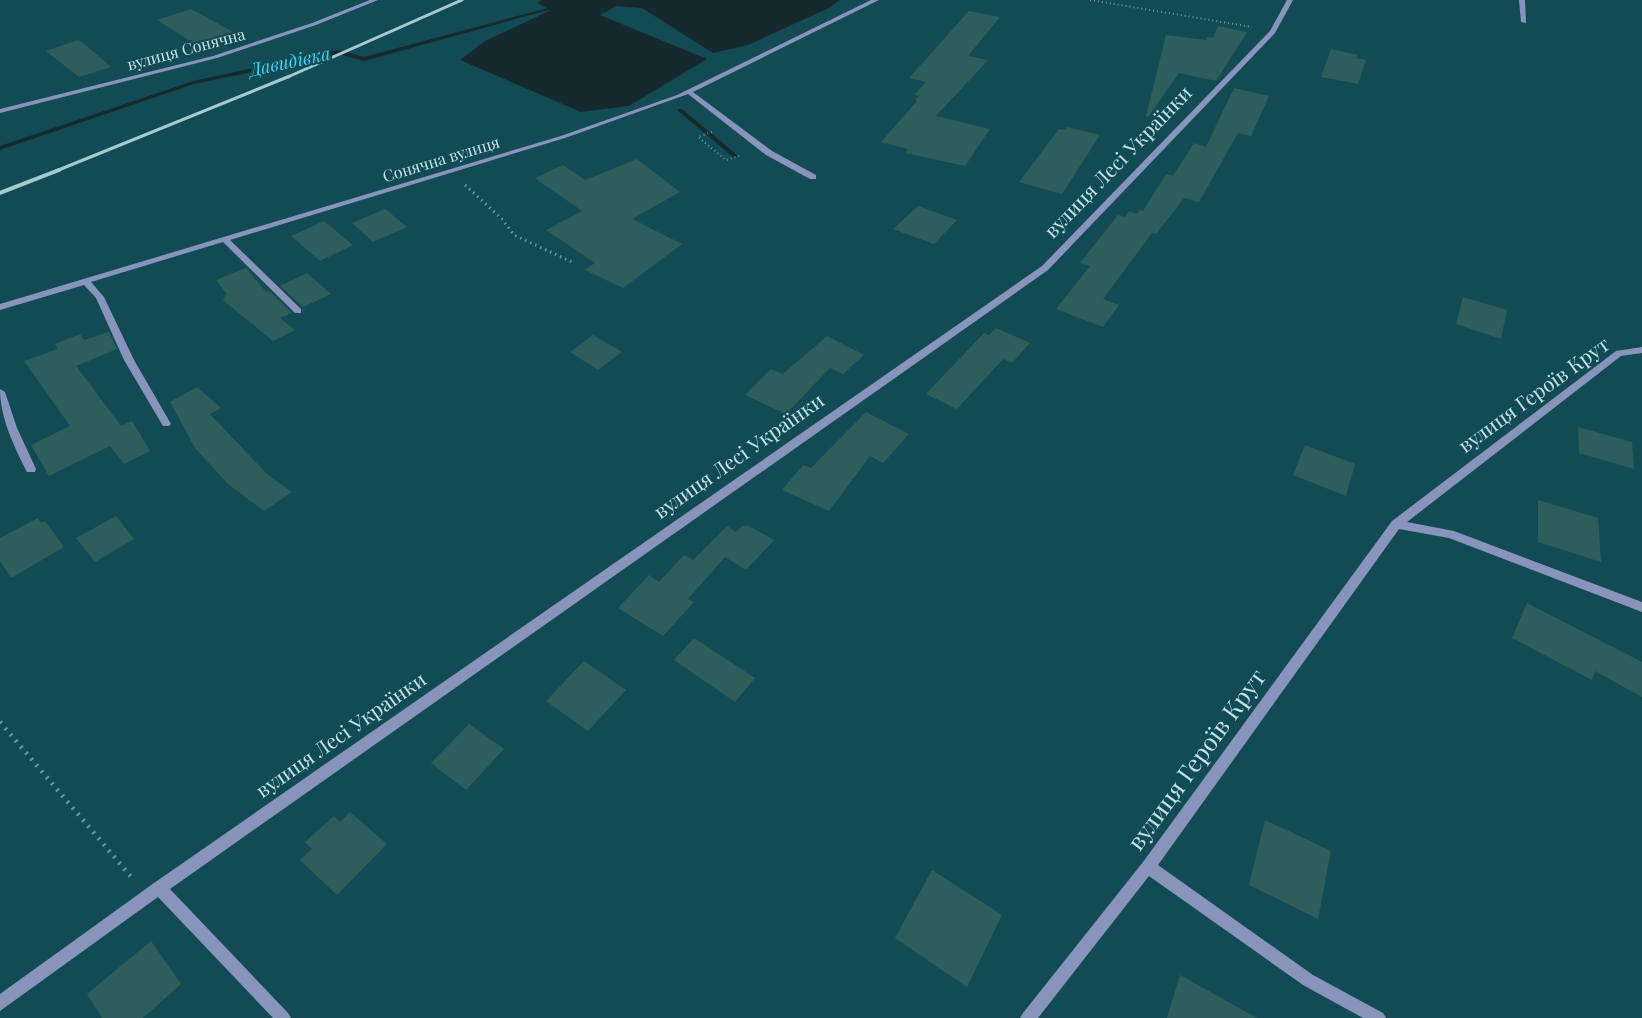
<svg xmlns="http://www.w3.org/2000/svg" width="1642" height="1018" font-family="'Playfair Display',serif">
<style>
.water{fill:#162a2e}
.lines{fill:none;stroke-linecap:round;stroke-linejoin:round}
.stream{fill:#162a2e;fill-rule:evenodd}
.building{fill:#2e5e5b}
.path-far2{stroke:#6b98a1;stroke-width:2;stroke-dasharray:1 3;stroke-linecap:butt}
.path-far1{stroke:#6b98a1;stroke-width:3;stroke-dasharray:1.5 4;stroke-linecap:butt}
.path{stroke:#6b98a1;stroke-width:4.5;stroke-dasharray:2 6;stroke-linecap:butt}
.minor{fill:#8894bb;fill-rule:evenodd}
.rail-far1{stroke:#a5cbd2;stroke-width:3}
.rail{stroke:#a5cbd2;stroke-width:4}
.labels{text-anchor:middle;stroke-width:4.5;stroke-linejoin:round;paint-order:stroke}
.far-street-label{font-size:16px;fill:#c2e4eb;stroke:#134b55}
.far-water-label{font-size:18px;font-style:italic;fill:#3ad7f0;stroke:#134b55}
.street-label{font-size:20px;fill:#c2e4eb;stroke:#134b55}
.near-street-label{font-size:24px;fill:#c2e4eb;stroke:#134b55}
</style>
<rect width="100%" height="100%" fill="#134b55"/>
<path class="water" d="M 542,0 L 840,0 L 829,8 L 748,45 L 713,53 L 642,8 L 617,6 L 600,15 L 707,59 L 629,106 L 581,112 L 460,60 L 485,41 L 551,10 L 537,3 Z"/>
<g class="lines">
<g class="stream">
<path d="M 577,0 L 585,0 L 364,61 L 339,54 L 194,84 L 0,150 L 0,146 L 193,81 L 339,50 L 364,57 Z"/>
<path d="M 678,109 L 682,109 L 737,155 L 737,157 L 733,157 L 678,111 Z"/>
</g>
</g>
<g class="building">
<path d="M 191,9 L 235,33 L 198,46 L 157,20 Z"/>
<path d="M 969,11 L 1000,17 L 968,56 L 988,60 L 936,116 L 990,129 L 965,166 L 905,153 L 908,149 L 881,142 L 917,101 L 915,100 L 919,96 L 914,95 L 926,82 L 909,78 Z"/>
<path d="M 1218,26 L 1247,32 L 1216,81 L 1179,73 L 1148,117 L 1146,116 L 1166,35 L 1206,40 L 1207,37 L 1213,38 Z"/>
<path d="M 78,40 L 82,42 L 111,67 L 79,77 L 46,51 Z"/>
<path d="M 1331,49 L 1358,55 L 1356,58 L 1366,60 L 1358,84 L 1321,77 Z"/>
<path d="M 1234,88 L 1269,96 L 1251,136 L 1238,133 L 1199,202 L 1184,198 L 1156,234 L 1152,233 L 1103,299 L 1119,305 L 1103,327 L 1056,309 L 1090,266 L 1080,263 L 1118,215 L 1125,217 L 1129,211 L 1137,214 L 1140,210 L 1143,211 L 1166,174 L 1173,176 L 1194,143 L 1206,147 Z"/>
<path d="M 1067,127 L 1100,135 L 1062,194 L 1019,182 L 1059,129 L 1065,130 Z"/>
<path d="M 637,159 L 680,192 L 632,219 L 682,244 L 623,288 L 585,270 L 595,263 L 546,230 L 582,211 L 535,178 L 563,165 L 585,180 Z"/>
<path d="M 918,206 L 957,220 L 934,244 L 893,229 Z"/>
<path d="M 385,209 L 407,227 L 373,242 L 352,223 Z"/>
<path d="M 324,221 L 353,245 L 320,261 L 291,236 Z"/>
<path d="M 246,268 L 266,292 L 269,291 L 292,313 L 280,318 L 295,330 L 273,341 L 223,300 L 227,294 L 216,280 Z"/>
<path d="M 307,273 L 331,294 L 303,307 L 280,286 Z"/>
<path d="M 1463,297 L 1507,310 L 1501,339 L 1456,324 Z"/>
<path d="M 996,328 L 1030,343 L 1012,363 L 1003,359 L 957,409 L 926,394 L 984,333 L 989,335 Z"/>
<path d="M 109,332 L 117,349 L 76,366 L 121,426 L 132,421 L 150,451 L 124,464 L 110,446 L 49,476 L 31,445 L 70,426 L 24,361 L 58,349 L 55,344 L 80,334 L 84,340 Z"/>
<path d="M 593,335 L 622,352 L 598,370 L 570,352 Z"/>
<path d="M 827,336 L 864,355 L 843,374 L 830,368 L 786,414 L 745,395 L 771,369 L 783,374 Z"/>
<path d="M 197,387 L 221,408 L 210,414 L 268,475 L 292,492 L 264,511 L 228,484 L 195,448 L 170,402 Z"/>
<path d="M 866,412 L 909,434 L 883,463 L 870,456 L 829,511 L 782,490 L 803,465 L 811,468 Z"/>
<path d="M 1578,427 L 1632,442 L 1634,469 L 1579,453 Z"/>
<path d="M 1305,445 L 1355,464 L 1346,496 L 1293,475 Z"/>
<path d="M 1538,500 L 1598,518 L 1601,562 L 1538,542 Z"/>
<path d="M 116,516 L 134,539 L 95,562 L 76,538 Z"/>
<path d="M 38,518 L 41,523 L 45,521 L 64,547 L 11,578 L 0,561 L 0,538 Z"/>
<path d="M 727,526 L 736,532 L 742,526 L 749,526 L 774,540 L 746,570 L 725,557 L 688,599 L 694,602 L 663,636 L 618,608 L 649,575 L 659,582 L 684,555 L 693,560 Z"/>
<path d="M 1527,603 L 1642,662 L 1642,697 L 1595,671 L 1592,680 L 1512,638 Z"/>
<path d="M 694,638 L 755,678 L 735,702 L 674,660 Z"/>
<path d="M 584,661 L 626,690 L 588,731 L 546,701 Z"/>
<path d="M 469,724 L 504,749 L 466,790 L 431,763 Z"/>
<path d="M 350,812 L 387,844 L 337,895 L 300,860 L 312,849 L 305,842 L 334,816 L 340,822 Z"/>
<path d="M 1265,820 L 1331,851 L 1318,919 L 1249,885 Z"/>
<path d="M 932,870 L 1002,915 L 967,987 L 895,938 Z"/>
<path d="M 151,941 L 181,984 L 143,1018 L 102,1018 L 87,994 Z"/>
<path d="M 1180,975 L 1257,1018 L 1167,1018 Z"/>
</g>
<g class="lines">
<g class="path-far2">
<path d="M 1090,0 L 1252,27"/>
<path d="M 712,132 L 698,137 L 726,160 L 742,155"/>
</g>
<path class="path-far1" d="M 465,185 L 502,219 L 514,235 L 572,262"/>
<path class="path" d="M 0,722 L 133,879"/>
<g class="minor">
<path d="M 370,0 L 378,0 L 316,25 L 217,58 L 0,113 L 0,109 L 213,56 L 312,23 Z"/>
<path d="M 871,0 L 879,0 L 693,92 L 772,151 L 816,175 L 816,179 L 810,179 L 766,155 L 688,94 L 565,138 L 230,240 L 301,309 L 301,313 L 295,313 L 223,242 L 91,282 L 104,297 L 134,360 L 171,424 L 169,426 L 163,426 L 124,360 L 96,298 L 84,285 L 0,310 L 0,304 L 561,136 L 677,95 Z"/>
<path d="M 1287,0 L 1293,0 L 1275,33 L 1048,270 L 170,889 L 288,1013 L 291,1018 L 273,1018 L 158,897 L 0,1011 L 0,994 L 154,883 L 1042,266 L 1270,31 Z"/>
<path d="M 1519,0 L 1525,0 L 1526,23 L 1521,22 Z"/>
<path d="M 1642,347 L 1642,353 L 1621,356 L 1407,522 L 1454,531 L 1642,602 L 1642,612 L 1449,538 L 1399,529 L 1158,865 L 1313,975 L 1383,1013 L 1386,1018 L 1363,1018 L 1303,985 L 1149,876 L 1038,1018 L 1020,1018 L 1023,1013 L 1143,862 L 1392,521 L 1616,351 Z"/>
<path d="M 0,389 L 5,392 L 17,428 L 36,469 L 35,472 L 27,472 C 14,446 0,418 0,389 Z"/>
</g>
<path class="rail-far1" d="M 56,171 L 290,76 L 462,0"/>
<path class="rail" d="M 0,193 L 59,170"/>
</g>
<g class="labels">
<g class="far-street-label">
<text transform="translate(186 49) rotate(-15)" y="6">вулиця Сонячна</text>
<text transform="translate(441 159) rotate(-17)" y="6">Сонячна вулиця</text>
</g>
<g class="far-water-label">
<text transform="translate(290 62) rotate(-12)" y="6">Давидівка</text>
</g>
<g class="street-label">
<text transform="translate(1118 162) rotate(-46)" y="7">вулиця Лесі Українки</text>
<text transform="translate(1534 395) rotate(-36)" y="7">вулиця Героїв Крут</text>
<text transform="translate(739 456) rotate(-35)" y="7">вулиця Лесі Українки</text>
<text transform="translate(341 735) rotate(-35)" y="7">вулиця Лесі Українки</text>
</g>
<g class="near-street-label">
<text transform="translate(1197 760) rotate(-54)" y="8">вулиця Героїв Крут</text>
</g>
</g>
</svg>
